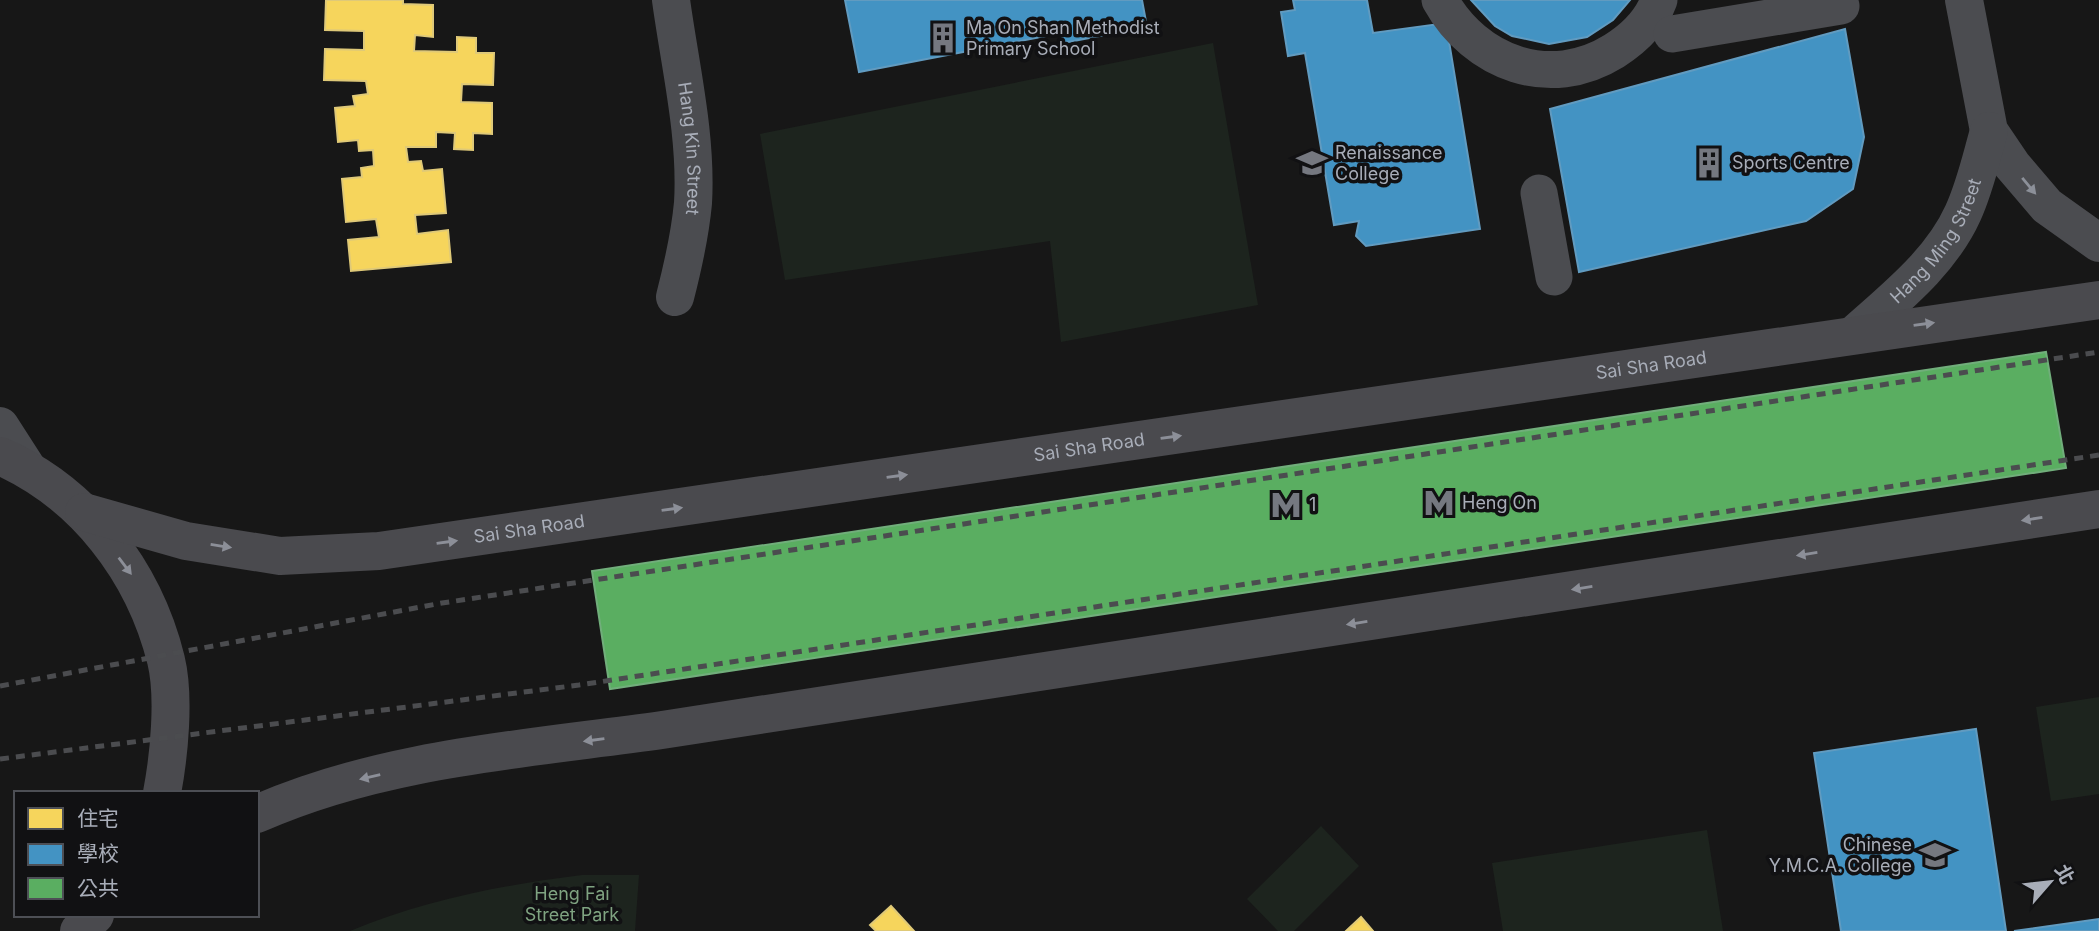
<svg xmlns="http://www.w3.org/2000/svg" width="2099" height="931" font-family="Inter,'Noto Sans TC',sans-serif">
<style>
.green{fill:#1d241e}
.homes{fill:#f6d55c;stroke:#dfc978;stroke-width:2}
.schools{fill:#4393c3;stroke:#619bc0;stroke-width:2}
.public{fill:#5aae61;stroke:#71ae7b;stroke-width:2}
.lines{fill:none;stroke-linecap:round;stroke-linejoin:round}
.pedestrian{stroke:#4b4c50;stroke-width:37}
.minor{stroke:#4b4c50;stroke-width:38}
.tertiary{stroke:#4b4c50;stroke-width:38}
.secondary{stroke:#4a4a4e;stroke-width:38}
.rail{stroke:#4b4c4f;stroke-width:5;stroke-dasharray:9 7;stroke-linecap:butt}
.oneway{fill:#8c9099}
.oneway2{fill:#8c8f98}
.labels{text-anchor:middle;stroke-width:7;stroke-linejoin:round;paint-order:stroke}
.poi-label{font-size:18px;fill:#a8adb8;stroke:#111113;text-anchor:start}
.street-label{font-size:18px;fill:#a8adb8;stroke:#111113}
.park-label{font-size:18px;fill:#7fa381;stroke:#111113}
</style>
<rect width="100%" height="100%" fill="#171717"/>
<g class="green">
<path d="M 1213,43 L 1258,305 L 1061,342 L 1050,241 L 785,280 L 760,134 Z"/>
<path d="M 2099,697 L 2099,794 L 2051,801 L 2036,707 Z"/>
<path d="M 1321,826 L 1359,866 L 1294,931 L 1278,931 L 1247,899 Z"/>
<path d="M 1707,830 L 1723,931 L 1503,931 L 1492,863 Z"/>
<path d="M 582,875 L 639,875 L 635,931 L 350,931 C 424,900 503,885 582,875 Z"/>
</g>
<g class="homes">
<path d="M 326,0 L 403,0 L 403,4 L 433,5 L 433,37 L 415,35 L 414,51 L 457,52 L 457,37 L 476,38 L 476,53 L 494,53 L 493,85 L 462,84 L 461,102 L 492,103 L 492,134 L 473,133 L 473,150 L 454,149 L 455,133 L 436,132 L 436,147 L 406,147 L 408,162 L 421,161 L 423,171 L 442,169 L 446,213 L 415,215 L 417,234 L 448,230 L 451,262 L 351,271 L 348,240 L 379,237 L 376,219 L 346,222 L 342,179 L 362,177 L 361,168 L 374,166 L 373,150 L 359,151 L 358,140 L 338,142 L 335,108 L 355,106 L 353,96 L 368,94 L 366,81 L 324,80 L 325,49 L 364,50 L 364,31 L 325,30 Z"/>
<path d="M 891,906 L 914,931 L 876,931 L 870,925 Z"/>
<path d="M 1361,917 L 1373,931 L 1346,931 Z"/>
</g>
<g class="schools">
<path d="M 845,0 L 1142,0 L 1147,27 L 1063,43 L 1062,33 L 859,72 Z"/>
<path d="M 1293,0 L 1367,0 L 1373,33 L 1446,23 L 1480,229 L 1366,246 L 1356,236 L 1359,221 L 1334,225 L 1305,53 L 1288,56 L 1281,12 L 1295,10 Z"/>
<path d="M 1471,0 L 1630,0 L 1613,20 L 1587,37 L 1549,44 L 1512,36 L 1495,26 Z"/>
<path d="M 1845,29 L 1864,137 L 1853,189 L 1806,221 L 1579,272 L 1550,109 Z"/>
<path d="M 1976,729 L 2006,931 L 1841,931 L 1814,753 Z"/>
<path d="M 2099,919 L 2099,931 L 2014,931 Z"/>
</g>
<path class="public" d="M 2046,352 L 2066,468 L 610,689 L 592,571 Z"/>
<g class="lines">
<g class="pedestrian">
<path d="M 1440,0 C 1475,63 1550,91 1614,51 C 1633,39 1651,22 1659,0"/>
<path d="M 1672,34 L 1841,6"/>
<path d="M 1539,193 L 1554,277"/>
</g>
<g class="minor">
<path id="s1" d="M 671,0 C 680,66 697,136 693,203 C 690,235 683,266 675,297"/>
<path d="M 1964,0 L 1989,131 L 2012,165 L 2047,206 L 2099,243"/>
<path id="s2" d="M 1856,333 C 1895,298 1941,262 1963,213 C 1975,187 1981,159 1989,131"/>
</g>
<path class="tertiary" d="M 0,426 L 27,468"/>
<g class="secondary">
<path d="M 0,456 C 84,493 144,571 166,660 C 175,697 169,756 162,793"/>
<path id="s3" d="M 84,512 L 186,541 L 280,556 L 379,551 L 2099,300"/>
<path d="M 257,814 C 383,758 527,749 662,730 L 2099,509"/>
<path d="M 79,931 L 95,915"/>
</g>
<g class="rail">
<path d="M 0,686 L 442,603 L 2099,352"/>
<path d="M 0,759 L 579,685 L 2099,455"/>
</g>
</g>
<defs><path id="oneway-solid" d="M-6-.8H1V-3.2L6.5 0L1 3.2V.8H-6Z" transform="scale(1.75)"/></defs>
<use class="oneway" href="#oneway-solid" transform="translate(2029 186) rotate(50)"/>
<g class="oneway2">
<use href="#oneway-solid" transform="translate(1924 324) rotate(-8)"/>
<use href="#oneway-solid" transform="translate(1171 437) rotate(-8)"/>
<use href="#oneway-solid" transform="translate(897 476) rotate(-8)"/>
<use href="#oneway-solid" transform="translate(672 509) rotate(-8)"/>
<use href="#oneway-solid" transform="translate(2032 519) rotate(171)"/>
<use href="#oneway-solid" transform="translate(447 542) rotate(-8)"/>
<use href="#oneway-solid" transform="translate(221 546) rotate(9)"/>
<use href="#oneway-solid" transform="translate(1807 554) rotate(171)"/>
<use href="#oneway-solid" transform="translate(125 566) rotate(53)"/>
<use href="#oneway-solid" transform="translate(1582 588) rotate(171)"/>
<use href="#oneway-solid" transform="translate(1357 623) rotate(171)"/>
<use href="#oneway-solid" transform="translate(594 740) rotate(172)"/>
<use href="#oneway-solid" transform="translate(370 777) rotate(167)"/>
</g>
<defs>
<g id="building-bare" transform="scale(2.415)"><path d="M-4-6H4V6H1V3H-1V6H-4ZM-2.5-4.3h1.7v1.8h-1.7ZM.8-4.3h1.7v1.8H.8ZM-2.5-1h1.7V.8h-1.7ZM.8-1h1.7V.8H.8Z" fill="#757880" stroke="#111113" stroke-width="2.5" paint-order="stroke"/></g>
<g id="school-bare" transform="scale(2.415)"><path d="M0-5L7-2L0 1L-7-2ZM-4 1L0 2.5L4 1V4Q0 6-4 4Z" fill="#757880" stroke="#111113" stroke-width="2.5" paint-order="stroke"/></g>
<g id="metro-bare" transform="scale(2.415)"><path d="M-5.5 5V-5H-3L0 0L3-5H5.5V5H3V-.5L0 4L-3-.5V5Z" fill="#757880" stroke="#111113" stroke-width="2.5" paint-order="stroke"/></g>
</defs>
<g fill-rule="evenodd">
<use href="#building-bare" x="943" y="38"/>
<use href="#school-bare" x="1312" y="163"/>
<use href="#building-bare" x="1709" y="163"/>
<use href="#metro-bare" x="1439" y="503"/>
<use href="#metro-bare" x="1286" y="505"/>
<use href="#school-bare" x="1935" y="855"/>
</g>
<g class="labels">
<g class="poi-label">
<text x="966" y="34">Ma On Shan Methodist<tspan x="966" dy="21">Primary School</tspan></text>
<text x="1335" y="159">Renaissance<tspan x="1335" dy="21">College</tspan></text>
<text x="1732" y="169">Sports Centre</text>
<text x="1462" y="509">Heng On</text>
<text x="1309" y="511">1</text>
<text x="1912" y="851" text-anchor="end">Chinese<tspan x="1912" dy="21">Y.M.C.A. College</tspan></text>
</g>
<g class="street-label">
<text dy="6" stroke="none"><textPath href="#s1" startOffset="150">Hang Kin Street</textPath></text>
<text dy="6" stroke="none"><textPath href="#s2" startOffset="124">Hang Ming Street</textPath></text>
<text dy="6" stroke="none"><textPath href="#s3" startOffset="1586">Sai Sha Road</textPath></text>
<text dy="6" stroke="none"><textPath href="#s3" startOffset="1018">Sai Sha Road</textPath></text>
<text dy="6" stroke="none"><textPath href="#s3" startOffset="452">Sai Sha Road</textPath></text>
</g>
<g class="park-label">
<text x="572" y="900">Heng Fai<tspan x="572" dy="21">Street Park</tspan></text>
</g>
</g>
<rect x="14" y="791" width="245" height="126" fill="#111113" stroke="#4d4f55" stroke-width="2"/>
<rect x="28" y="808" width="35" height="21" fill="#f6d55c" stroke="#4d4f55" stroke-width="2"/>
<text x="77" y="826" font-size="21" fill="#a8adb8">住宅</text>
<rect x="28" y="844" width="35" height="21" fill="#4393c3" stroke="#4d4f55" stroke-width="2"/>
<text x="77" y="861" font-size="21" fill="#a8adb8">學校</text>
<rect x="28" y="878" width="35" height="21" fill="#5aae61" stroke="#4d4f55" stroke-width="2"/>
<text x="77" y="896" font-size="21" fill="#a8adb8">公共</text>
<g transform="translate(2050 882) rotate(62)" stroke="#111113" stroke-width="5" paint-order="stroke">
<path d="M0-5L12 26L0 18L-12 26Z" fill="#a8adb8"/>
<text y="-10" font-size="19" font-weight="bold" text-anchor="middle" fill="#a8adb8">北</text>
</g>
</svg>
